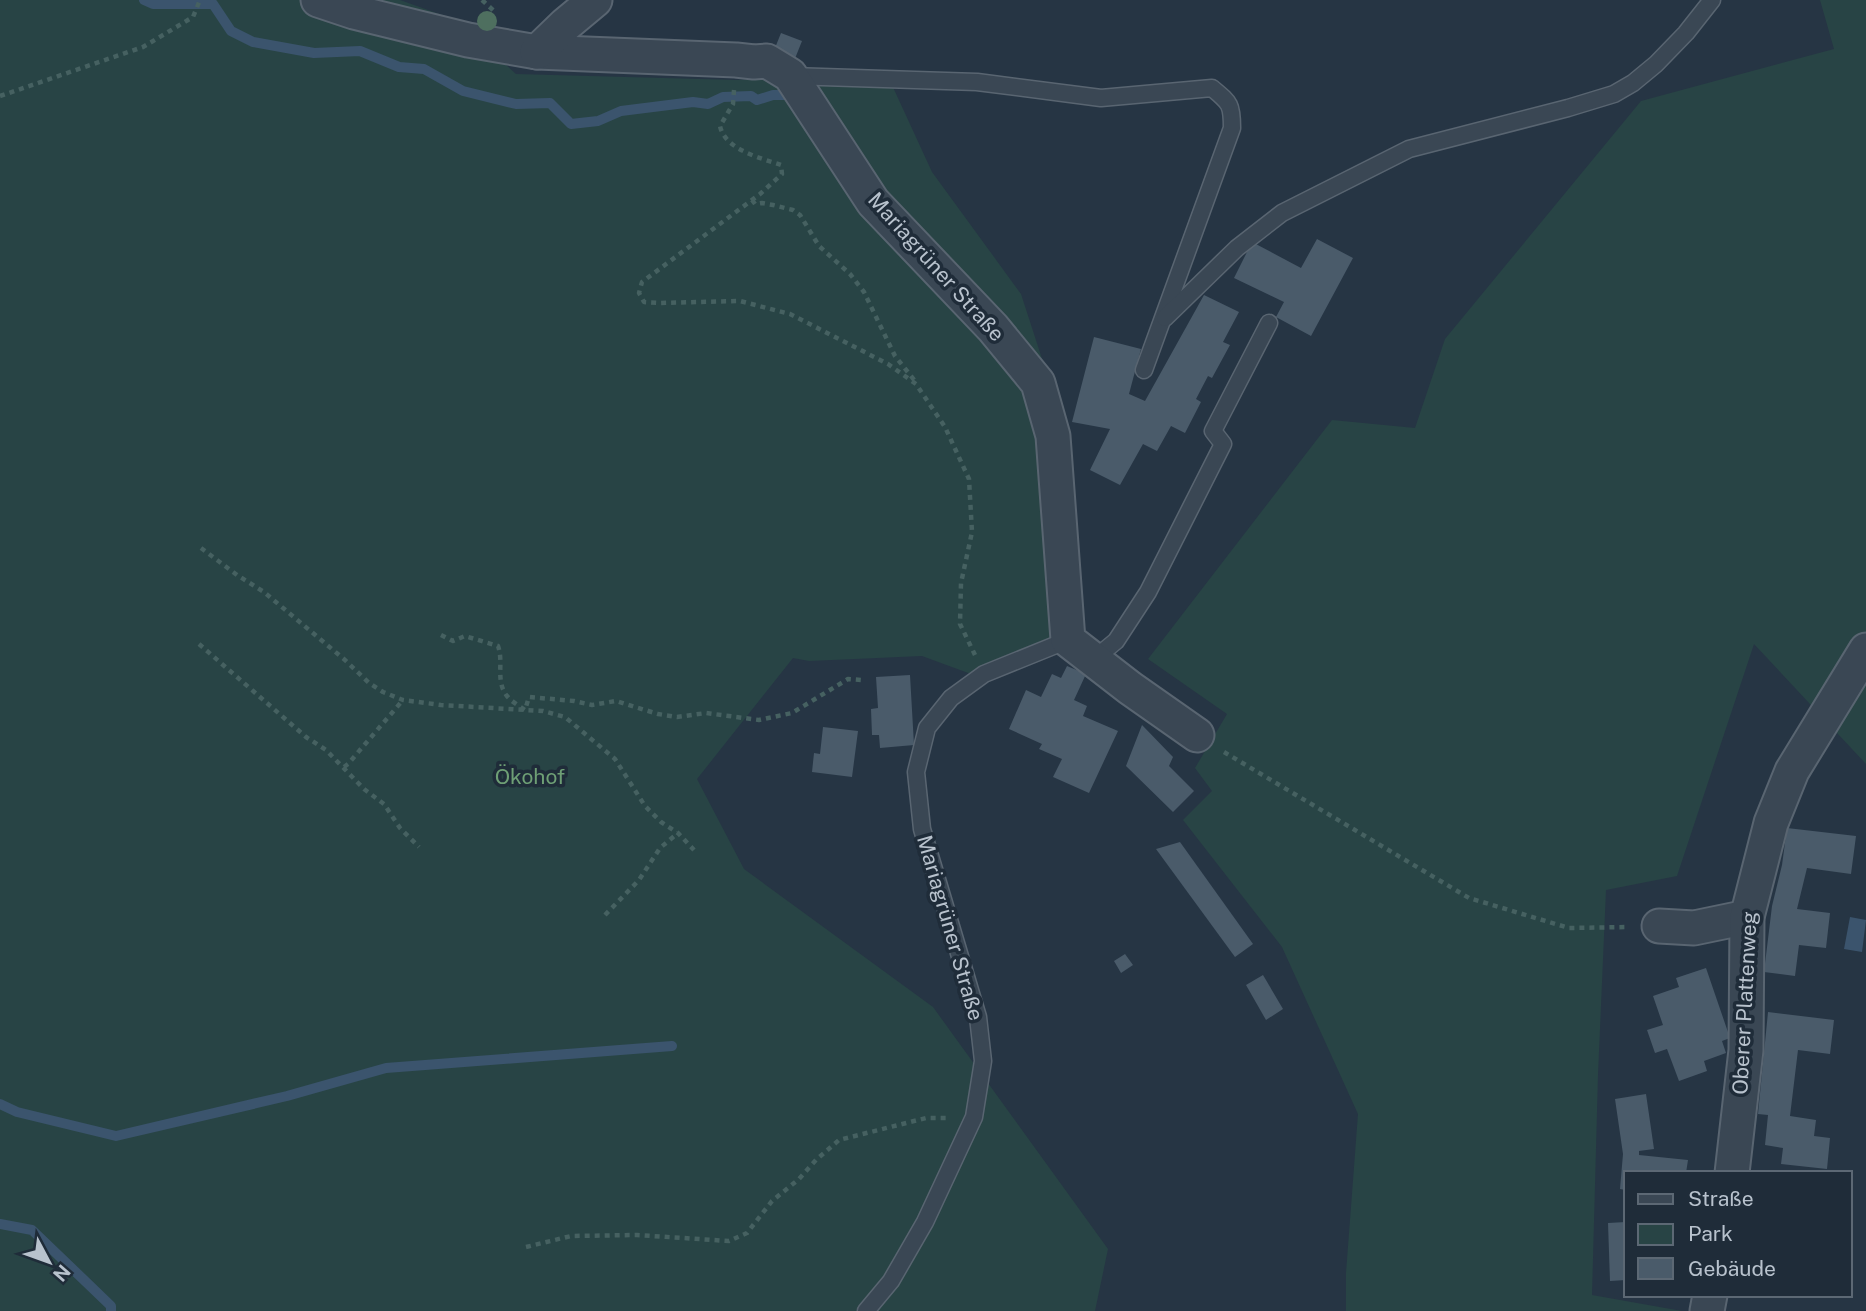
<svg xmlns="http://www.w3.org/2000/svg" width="1866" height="1311" font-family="'Public Sans',sans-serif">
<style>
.green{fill:#284445}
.water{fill:#3b546d}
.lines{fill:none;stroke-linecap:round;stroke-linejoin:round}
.stream{stroke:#3b546d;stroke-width:10}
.building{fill:#4a5b6a}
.service-casing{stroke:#596571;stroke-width:19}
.minor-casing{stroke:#596571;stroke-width:37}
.path{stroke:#466161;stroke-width:4.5;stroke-dasharray:5 5;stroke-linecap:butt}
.service{stroke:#3a4754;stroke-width:16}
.minor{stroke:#3a4754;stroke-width:33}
.tree{fill:#4e6f5f}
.labels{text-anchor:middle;stroke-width:7;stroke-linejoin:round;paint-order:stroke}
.street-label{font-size:21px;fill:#b8c2cd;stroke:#1f2c39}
.park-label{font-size:21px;fill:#6e9f75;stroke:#1f2c39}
</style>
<rect width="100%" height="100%" fill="#263544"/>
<g class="green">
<path d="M 0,0 L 400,0 L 456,20 L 516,74 L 736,80 L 886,72 L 932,172 L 1021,294 L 1071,448 L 1069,606 L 1059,635 L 971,674 L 922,656 L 809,661 L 793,658 L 697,779 L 744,869 L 933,1007 L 1108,1249 L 1095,1311 L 0,1311 Z"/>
<path d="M 1820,0 L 1866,0 L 1866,764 L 1754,644 L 1677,876 L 1606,890 L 1598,1075 L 1592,1295 L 1682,1311 L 1346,1311 L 1346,1273 L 1358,1114 L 1282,947 L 1183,820 L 1212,791 L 1195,768 L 1227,714 L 1148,659 L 1332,420 L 1415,428 L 1445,339 L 1641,101 L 1834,49 Z"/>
</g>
<path class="water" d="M 1850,917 L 1866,920 L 1862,952 L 1844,949 Z"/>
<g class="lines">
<g class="stream">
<path d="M 144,0 L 153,4 L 213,4 L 231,31 L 253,42 L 314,53 L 360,51 L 399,67 L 424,69 L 463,91 L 516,104 L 550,103 L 571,124 L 598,121 L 621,111 L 693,102 L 708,104 L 723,97 L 751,96 L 757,100 L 773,95 L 785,95"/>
<path d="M 0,1104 L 17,1112 L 116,1136 L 287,1096 L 386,1068 L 672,1046"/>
<path d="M 0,1224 L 32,1230 L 111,1306 L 111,1311"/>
</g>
</g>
<g class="building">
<path d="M 781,33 L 802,41 L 794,61 L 773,53 Z"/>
<path d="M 1317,239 L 1353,258 L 1311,336 L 1276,317 L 1284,302 L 1234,278 L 1252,242 L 1301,268 Z"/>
<path d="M 1204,295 L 1239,312 L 1223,342 L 1230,345 L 1212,378 L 1208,376 L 1196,399 L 1201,402 L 1185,433 L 1171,426 L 1157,451 L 1143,444 L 1120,485 L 1090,470 L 1110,429 L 1072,422 L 1094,337 L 1141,349 L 1129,394 L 1145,401 Z"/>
<path d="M 1067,666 L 1086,674 L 1074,700 L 1087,706 L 1083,716 L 1118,731 L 1089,793 L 1053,777 L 1062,759 L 1039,749 L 1042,744 L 1009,729 L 1026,690 L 1041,697 L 1052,674 L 1061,678 Z"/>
<path d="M 910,675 L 914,745 L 880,748 L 879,735 L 872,735 L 871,709 L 878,708 L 876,677 Z"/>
<path d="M 1142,725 L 1173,757 L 1169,766 L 1194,791 L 1173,812 L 1126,766 Z"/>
<path d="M 823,727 L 858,731 L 852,777 L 812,772 L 814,753 L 820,754 Z"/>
<path d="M 1787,828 L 1856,836 L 1851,874 L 1807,868 L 1797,909 L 1830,913 L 1826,948 L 1799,945 L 1795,976 L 1764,972 L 1772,906 L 1782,865 Z"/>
<path d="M 1180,842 L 1253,944 L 1235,957 L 1156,849 Z"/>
<path d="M 1125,954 L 1133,965 L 1121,973 L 1114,961 Z"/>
<path d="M 1706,968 L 1730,1038 L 1722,1041 L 1726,1053 L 1704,1061 L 1707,1071 L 1679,1081 L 1667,1049 L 1655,1053 L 1647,1030 L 1663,1025 L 1653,996 L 1679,987 L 1676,978 Z"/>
<path d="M 1263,975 L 1283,1009 L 1266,1020 L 1246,985 Z"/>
<path d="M 1768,1012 L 1834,1020 L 1830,1054 L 1798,1050 L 1790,1116 L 1816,1120 L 1814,1136 L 1830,1138 L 1827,1169 L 1781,1164 L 1783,1148 L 1765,1145 L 1768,1115 L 1758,1114 Z"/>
<path d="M 1646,1094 L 1654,1149 L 1639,1151 L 1639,1155 L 1688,1160 L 1686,1173 L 1626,1173 L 1626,1190 L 1620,1189 L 1623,1154 L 1615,1099 Z"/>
<path d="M 1626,1222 L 1626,1280 L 1610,1281 L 1608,1223 Z"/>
</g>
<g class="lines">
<g class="service-casing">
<g id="service">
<path d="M 791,76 L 977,82 L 1101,98 L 1212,88 C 1230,103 1232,104 1232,128 L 1144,370"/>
<path d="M 1165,318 L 1237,248 L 1282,213 L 1409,149 L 1568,108 L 1614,94 L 1633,83 L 1656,64 L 1686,33 L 1712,0"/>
<path d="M 1093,660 L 1116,641 L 1148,592 L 1223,444 L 1213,431 L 1269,323"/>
<path d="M 866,1311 L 891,1281 L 925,1222 L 974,1117 L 983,1061 L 978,1017 L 922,829 L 916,772 L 927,728 L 951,698 L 984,674 L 1068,640"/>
</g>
</g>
<g class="minor-casing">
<g id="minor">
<path d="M 318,0 L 354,12 L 468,40 L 537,52 L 736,60 L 754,62 L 767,61 L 790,75 L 873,202 L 993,328 L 1038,383 L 1053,436 L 1068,640 L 1130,688 L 1197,735"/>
<path d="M 537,52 L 565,25 L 595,0"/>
<path d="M 1659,926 L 1694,928 L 1747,917"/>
<path d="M 1732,1173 L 1746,1050 L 1747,917 L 1771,823 L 1792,771 L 1866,650"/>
<path d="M 1707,1311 L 1710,1295"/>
</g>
</g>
<g class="path">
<path d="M 482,0 L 494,11"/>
<path d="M 734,90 L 733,104 L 720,126 C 725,150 761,158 781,165 L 782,174 L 760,194 L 642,282 L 639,293 L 644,302 L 659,303 L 740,301 L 790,314 L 888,364 L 916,384 L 945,427 L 969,479 L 972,532 L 961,583 L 960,624 L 975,655"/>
<path d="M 0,96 L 143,47 L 193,17 L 200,0"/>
<path d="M 752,200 L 755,204 L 762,203 L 773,205 L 793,210 L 800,215 L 819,246 L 850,274 L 864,292 L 895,356 L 915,381"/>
<path d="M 201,548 L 237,575 L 264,592 L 345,660 L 369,683 L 383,692 L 403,700 L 441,705 L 543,711 L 565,717 L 615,759 L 645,806 L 661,822 L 678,833 L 694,850"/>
<path d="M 441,635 L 453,641 L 465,636 L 498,646 C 504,662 495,681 507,696 C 511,701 519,706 525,710 L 529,697 L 574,701 L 592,705 L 616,701 L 658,714 L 677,717 L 706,713 L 759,720 L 792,713 L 848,679 L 861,680"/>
<path d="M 199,644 L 306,737 L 326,750 L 364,789 L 384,804 L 400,828 L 419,847"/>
<path d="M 1224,752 L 1469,898 L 1569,928 L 1629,927"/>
<path d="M 344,767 L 348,764 L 403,700"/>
<path d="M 605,915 L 639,880 L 660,848 L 678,833"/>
<path d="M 526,1247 L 571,1236 L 637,1235 L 729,1241 L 747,1233 L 772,1201 L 799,1179 L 816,1160 L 839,1140 L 926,1118 L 949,1118"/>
</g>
<use href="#service" class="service"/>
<use href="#minor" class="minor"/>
</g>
<circle class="tree" cx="487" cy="21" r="10"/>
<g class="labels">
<g class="street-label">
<text transform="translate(936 267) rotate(48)" y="7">Mariagrüner Straße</text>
<text transform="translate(950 928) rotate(74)" y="7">Mariagrüner Straße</text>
<text transform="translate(1745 1003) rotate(-87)" y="7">Oberer Plattenweg</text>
</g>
<g class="park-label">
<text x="530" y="784">Ökohof</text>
</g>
</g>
<rect x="1624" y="1171" width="228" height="126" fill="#1f2c39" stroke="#5c6874" stroke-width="2"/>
<rect x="1638" y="1194" width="35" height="10" fill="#3a4754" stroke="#5c6874" stroke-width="2"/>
<text x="1688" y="1206" font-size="21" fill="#b8c2cd">Straße</text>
<rect x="1638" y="1224" width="35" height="21" fill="#284445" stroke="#5c6874" stroke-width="2"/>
<text x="1688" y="1241" font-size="21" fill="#b8c2cd">Park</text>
<rect x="1638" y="1258" width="35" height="21" fill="#4a5b6a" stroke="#5c6874" stroke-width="2"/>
<text x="1688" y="1276" font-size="21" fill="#b8c2cd">Gebäude</text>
<g transform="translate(49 1262) rotate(131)" stroke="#1f2c39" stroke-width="5" paint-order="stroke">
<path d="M0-5L12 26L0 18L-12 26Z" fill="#b8c2cd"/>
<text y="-10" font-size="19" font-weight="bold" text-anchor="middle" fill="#b8c2cd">N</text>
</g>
</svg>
